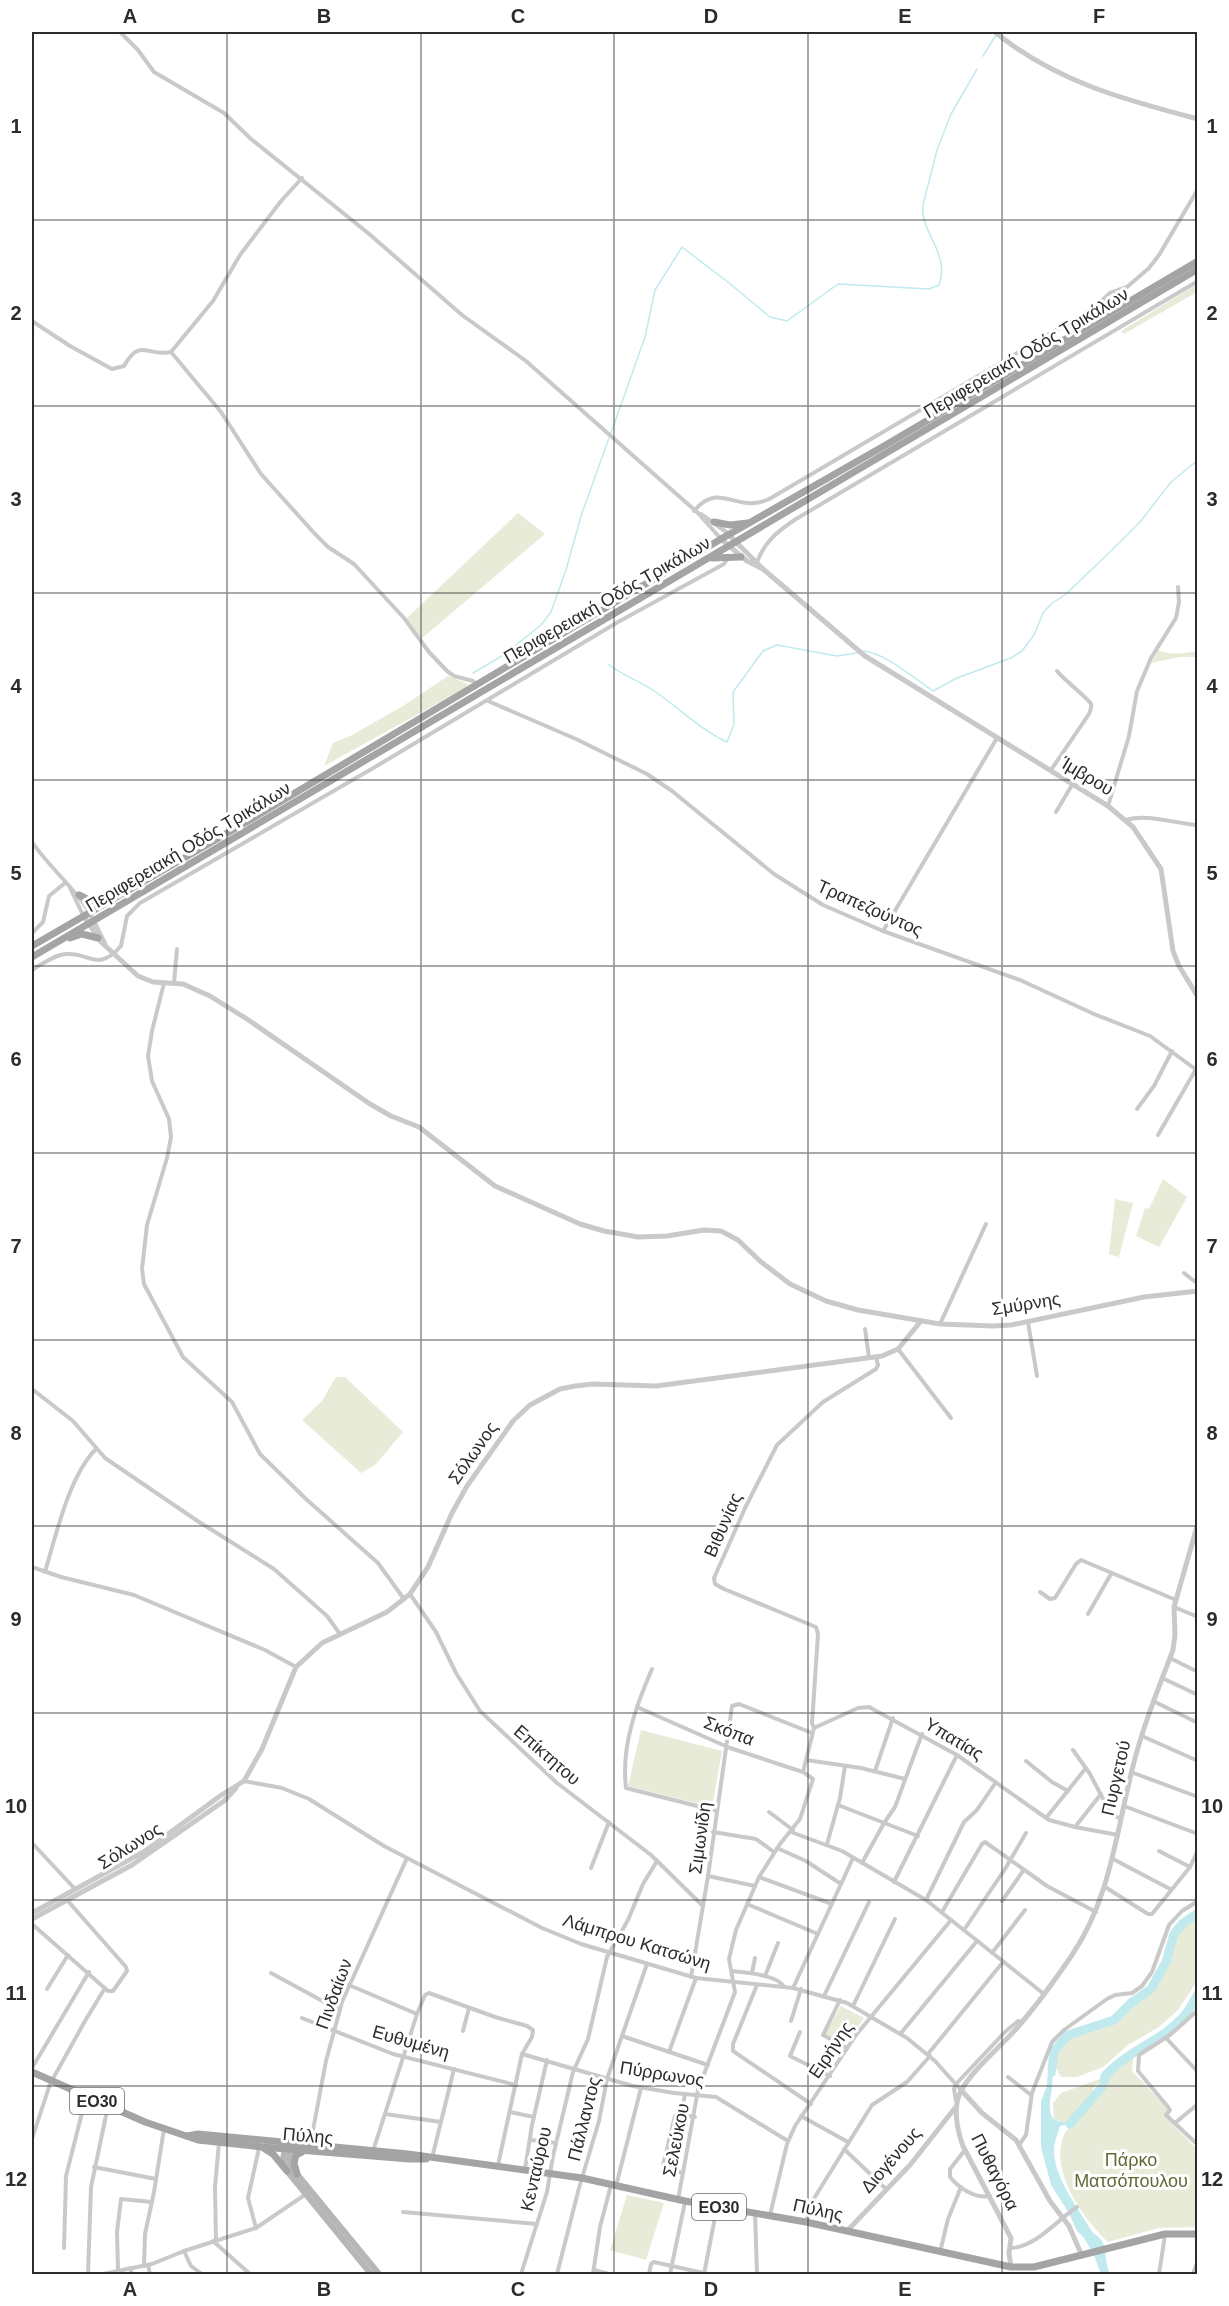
<svg xmlns="http://www.w3.org/2000/svg" width="1229" height="2306" font-family="Arial,sans-serif">
<style>
.green{fill:#e8ebd7}
.water{fill:#c0eaee}
.lines{fill:none;stroke-linecap:round;stroke-linejoin:round}
.stream{stroke:#c0eaee;stroke-width:1.5}
.river{stroke:#c0eaee;stroke-width:9}
.minor{stroke:#c9c9c9;stroke-width:4}
.tertiary{stroke:#c9c9c9;stroke-width:5}
.secondary{stroke:#b6b6b6;stroke-width:6}
.primary{stroke:#a4a4a4;stroke-width:7}
.grid{fill:none;stroke:#2c2c2c;stroke-width:1.5;stroke-opacity:0.55}
.labels{text-anchor:middle;stroke-width:6;stroke-linejoin:round;paint-order:stroke}
.shield{fill:#fff;stroke:#6b6b6b;stroke-width:1.5}
.shield-label{font-size:16px;font-weight:bold;fill:#2c2c2c}
.street-label{font-size:18px;fill:#2c2c2c;stroke:#fff}
.park-label{font-size:18px;fill:#5e6b35;stroke:#fff}
.neatline{fill:none;stroke:#2c2c2c;stroke-width:2}
.grid-label{font-size:20px;text-anchor:middle;font-weight:bold;fill:#2c2c2c}
</style>
<rect width="100%" height="100%" fill="#fff"/>
<g class="green">
<path d="M 1197,284 L 1197,292 L 1124,334 L 1121,331 Z"/>
<path d="M 518,513 L 545,534 L 421,639 L 407,618 Z"/>
<path d="M 1158,650 C 1170,656 1185,653 1197,651 L 1197,657 L 1180,657 L 1151,663 Z"/>
<path d="M 448,676 L 468,684 L 467,687 L 324,766 L 333,743 L 352,735 L 403,706 Z"/>
<path d="M 1163,1179 L 1187,1197 L 1159,1247 L 1136,1236 L 1145,1208 L 1149,1209 Z"/>
<path d="M 1115,1199 L 1133,1203 L 1119,1257 L 1109,1254 Z"/>
<path d="M 336,1377 L 345,1377 L 403,1432 L 375,1465 L 361,1473 L 302,1420 L 322,1401 Z"/>
<path d="M 641,1730 L 722,1751 L 712,1807 L 628,1786 Z"/>
<path d="M 1197,1915 L 1197,1981 L 1178,2010 L 1159,2027 L 1128,2045 L 1103,2067 L 1077,2077 L 1061,2077 C 1056,2070 1055,2064 1056,2056 C 1061,2030 1100,2036 1117,2021 C 1123,2016 1127,2009 1133,2004 C 1141,1998 1148,1997 1154,1988 C 1172,1958 1167,1935 1197,1915 Z"/>
<path d="M 841,2006 L 864,2018 L 844,2046 L 824,2035 Z"/>
<path d="M 1134,2053 L 1132,2071 L 1167,2108 L 1173,2125 L 1197,2149 L 1197,2227 L 1159,2228 L 1108,2242 C 1083,2218 1049,2171 1064,2135 C 1068,2125 1096,2100 1105,2091 L 1100,2085 Z"/>
<path d="M 1100,2079 L 1100,2082 L 1093,2088 L 1091,2100 L 1078,2111 L 1069,2124 L 1054,2119 L 1053,2103 L 1061,2093 Z"/>
<path d="M 627,2195 L 664,2203 L 646,2260 L 610,2250 Z"/>
</g>
<path class="water" d="M 1048,2068 L 1054,2070 L 1056,2074 L 1052,2078 C 1055,2086 1043,2114 1056,2120 C 1060,2122 1066,2122 1070,2124 L 1060,2126 C 1058,2134 1054,2142 1054,2149 C 1053,2176 1078,2208 1091,2230 C 1094,2235 1100,2236 1103,2243 C 1107,2252 1104,2262 1110,2274 L 1101,2274 L 1093,2253 L 1084,2238 L 1077,2231 L 1069,2213 L 1051,2185 L 1041,2147 L 1041,2101 L 1047,2086 Z"/>
<g class="lines">
<g class="stream">
<path d="M 983,56 L 996,35"/>
<path d="M 611,433 L 645,337 L 655,290 L 682,247 L 729,283 L 770,317 L 787,321 L 838,284 L 929,289 L 939,285 C 951,254 919,231 923,205 L 937,150 L 951,114 L 977,69"/>
<path d="M 862,651 C 881,650 917,680 933,691 L 957,678 L 1011,658 L 1022,651 L 1034,635 L 1043,613 L 1051,604 L 1066,594 L 1115,547 L 1140,522 L 1171,482 L 1198,460"/>
<path d="M 608,664 C 623,676 641,681 657,693 C 680,709 701,730 727,742 L 734,724 L 733,692 L 763,651 L 777,645 L 837,656 L 857,653"/>
<path d="M 473,673 L 502,656 L 541,625 L 551,612 L 566,570 L 581,516 L 609,438"/>
</g>
<g class="river">
<path d="M 1052,2069 L 1054,2051 L 1068,2035 L 1114,2020 L 1131,2003 L 1151,1989 L 1166,1962 L 1174,1934 L 1182,1924 L 1198,1913"/>
<path d="M 1104,2081 L 1105,2076 C 1128,2050 1163,2041 1185,2015 C 1190,2009 1194,2001 1198,1994"/>
<path d="M 1070,2124 L 1102,2087"/>
</g>
<g class="minor">
<path d="M 120,32 L 138,50 L 154,72 L 224,113 L 251,139 L 368,233 L 462,315 L 526,361 L 698,513 L 721,539"/>
<path d="M 32,321 L 70,346 L 112,369 L 124,366 C 140,337 147,357 171,352 L 213,301 L 240,255 L 281,201 L 302,178"/>
<path d="M 171,352 L 221,412 L 261,474 L 315,534 L 328,547 L 354,564 L 404,618 L 429,652 L 447,671 L 454,676 L 473,681 L 477,684"/>
<path d="M 694,511 C 720,479 737,516 771,498 L 1080,316 L 1094,308 L 1110,293 L 1127,287 L 1149,268 L 1159,255 L 1198,189"/>
<path d="M 701,514 L 729,534"/>
<path d="M 757,562 C 765,541 778,531 796,519 L 1198,281"/>
<path d="M 488,701 L 576,739 L 647,774 L 672,791 L 774,874 L 823,905 L 883,931 L 1020,980 L 1094,1014 L 1150,1036 L 1198,1071"/>
<path d="M 1051,770 L 1089,714 C 1090,711 1092,708 1091,704 C 1089,699 1063,679 1057,671"/>
<path d="M 1108,806 L 1129,736 L 1137,691 L 1151,658 L 1176,618 L 1179,602 L 1178,587"/>
<path d="M 1056,812 L 1072,785"/>
<path d="M 1127,820 C 1146,813 1177,824 1198,825"/>
<path d="M 32,842 C 49,867 73,886 89,912"/>
<path d="M 70,888 L 83,915"/>
<path d="M 883,931 L 997,738"/>
<path d="M 32,933 L 43,922 L 49,896 L 65,883"/>
<path d="M 32,970 C 42,964 54,955 66,954 C 90,952 97,973 121,946 L 127,916 L 140,903 L 375,767 L 618,622 L 724,564 L 729,556"/>
<path d="M 164,983 L 152,1031 L 148,1056 L 152,1081 L 169,1119 L 171,1137 L 167,1158 L 147,1225 L 142,1269 L 144,1284 L 183,1357 L 232,1402 L 260,1454 L 306,1499 L 378,1563 L 404,1599"/>
<path d="M 174,983 L 177,949"/>
<path d="M 1137,1109 L 1154,1086 L 1172,1051"/>
<path d="M 1158,1135 L 1196,1069"/>
<path d="M 1184,1273 L 1198,1284"/>
<path d="M 1028,1322 L 1037,1376"/>
<path d="M 940,1324 L 986,1224"/>
<path d="M 865,1329 L 869,1358"/>
<path d="M 898,1349 L 951,1418"/>
<path d="M 32,1389 L 73,1421 L 105,1458 L 196,1520 L 274,1569 L 327,1616 L 340,1634"/>
<path d="M 32,1567 L 61,1577 L 134,1595 L 265,1650 L 296,1667"/>
<path d="M 45,1572 C 56,1535 69,1476 96,1449"/>
<path d="M 1040,1592 L 1050,1599 L 1055,1598 L 1076,1564 L 1081,1560 L 1176,1600"/>
<path d="M 410,1594 L 436,1632 L 456,1673 L 480,1711 L 557,1783 L 651,1855 L 703,1906"/>
<path d="M 1174,1607 L 1198,1617"/>
<path d="M 1088,1614 L 1111,1574"/>
<path d="M 1170,1658 L 1198,1672"/>
<path d="M 652,1669 C 636,1706 621,1746 626,1788 L 717,1811"/>
<path d="M 1162,1678 L 1198,1695"/>
<path d="M 1153,1701 L 1198,1723"/>
<path d="M 637,1707 L 730,1748 L 803,1772 L 813,1779 L 800,1819 L 780,1844 L 759,1877 L 736,1930 L 729,1959 L 735,1992 L 698,2090 L 678,2200"/>
<path d="M 814,1728 L 812,1723 L 818,1634 L 816,1627 L 724,1589 L 715,1584 L 714,1578 L 746,1506 L 777,1445 L 823,1402 L 876,1369 L 878,1365 L 876,1357"/>
<path d="M 1142,1736 L 1198,1761"/>
<path d="M 1073,1750 L 1090,1774 L 1111,1814 L 1121,1819"/>
<path d="M 806,1760 L 861,1768 L 905,1779"/>
<path d="M 1026,1761 L 1052,1782 L 1068,1791"/>
<path d="M 875,1771 L 893,1718"/>
<path d="M 803,1772 L 814,1728 L 858,1708 L 869,1707 L 957,1755 L 1049,1820 L 1075,1827 L 1118,1835"/>
<path d="M 1131,1772 L 1198,1797"/>
<path d="M 244,1781 L 282,1788 L 309,1799 L 384,1846 L 542,1928 L 581,1944 L 696,1978 L 793,1988 L 847,2003 L 907,2038 L 935,2061 L 961,2090"/>
<path d="M 838,1805 L 918,1836"/>
<path d="M 1124,1806 L 1198,1834"/>
<path d="M 769,1812 L 793,1830"/>
<path d="M 1046,1818 L 1086,1768"/>
<path d="M 1075,1827 L 1101,1794"/>
<path d="M 713,1832 L 756,1839 L 774,1852"/>
<path d="M 791,1832 L 842,1851 L 926,1900 L 1044,1994"/>
<path d="M 827,1844 L 840,1798 L 845,1766"/>
<path d="M 34,1845 L 75,1889"/>
<path d="M 777,1848 L 806,1861 L 841,1884"/>
<path d="M 1159,1851 L 1190,1867"/>
<path d="M 1113,1859 L 1170,1889"/>
<path d="M 862,1863 L 884,1823 L 895,1807 L 922,1734"/>
<path d="M 591,1868 L 609,1822"/>
<path d="M 708,1876 L 755,1886"/>
<path d="M 759,1877 L 832,1904"/>
<path d="M 894,1882 L 957,1755"/>
<path d="M 1105,1887 L 1148,1914 L 1152,1914 L 1190,1867 L 1198,1850"/>
<path d="M 926,1900 L 964,1822 L 977,1810 L 996,1782"/>
<path d="M 1002,1901 L 1023,1871"/>
<path d="M 747,1904 L 818,1934"/>
<path d="M 942,1912 L 982,1844 L 985,1842 L 1047,1886 L 1096,1912"/>
<path d="M 32,1924 L 108,1991 L 113,1991 L 127,1971 L 126,1967 L 67,1900"/>
<path d="M 964,1930 L 1005,1869 L 1026,1833"/>
<path d="M 992,1953 L 1025,1910"/>
<path d="M 731,1971 C 744,1972 778,1975 784,1987"/>
<path d="M 271,1973 L 339,2010"/>
<path d="M 752,1973 L 755,1958"/>
<path d="M 765,1976 L 778,1943"/>
<path d="M 691,1977 L 708,1876 L 732,1706 L 739,1704 L 812,1733"/>
<path d="M 349,1985 L 417,2014"/>
<path d="M 757,1985 L 733,2044 L 733,2051 L 811,2104"/>
<path d="M 793,1988 L 853,1858"/>
<path d="M 47,1989 L 68,1955"/>
<path d="M 824,1996 L 869,1902"/>
<path d="M 840,2000 L 823,2035 L 847,2048"/>
<path d="M 853,2006 L 895,1919"/>
<path d="M 1198,2010 L 1170,2035 L 1139,2055 L 1138,2071 L 1168,2107 L 1170,2110 L 1166,2115 L 1198,2145"/>
<path d="M 302,2018 L 393,2054 L 516,2085"/>
<path d="M 791,2021 L 801,1989"/>
<path d="M 463,2031 L 469,2008"/>
<path d="M 800,2032 L 790,2056 L 830,2076"/>
<path d="M 901,2033 L 977,1941"/>
<path d="M 622,2036 L 708,2065"/>
<path d="M 1166,2038 L 1198,2072"/>
<path d="M 669,2052 L 696,1978"/>
<path d="M 522,2054 L 633,2086 L 674,2093 L 716,2097 L 788,2141"/>
<path d="M 928,2054 L 1003,1962"/>
<path d="M 32,2068 L 89,1972"/>
<path d="M 1008,2077 L 1031,2095"/>
<path d="M 956,2101 L 954,2089 L 956,2084 L 1005,2032 L 1018,2021 L 1022,2022"/>
<path d="M 510,2112 L 534,2117"/>
<path d="M 385,2114 L 441,2122"/>
<path d="M 681,2115 L 685,2094"/>
<path d="M 801,2116 L 848,2142"/>
<path d="M 1175,2123 L 1198,2104"/>
<path d="M 32,2139 L 50,2084 L 85,2021 L 105,1988"/>
<path d="M 531,2140 L 556,2143"/>
<path d="M 1019,2145 L 1026,2135 L 1032,2093 L 1052,2042 L 1064,2030 L 1107,1999 L 1115,1995 L 1132,1993 L 1142,1986 L 1152,1972 L 1169,1925 L 1182,1911 L 1198,1901"/>
<path d="M 310,2146 L 326,2061 L 342,2002 L 407,1858"/>
<path d="M 844,2149 L 886,2189"/>
<path d="M 965,2150 L 950,2169 L 950,2177 C 959,2188 975,2199 990,2196"/>
<path d="M 373,2151 L 417,2014 L 425,1995 L 429,1993 L 495,2017 L 527,2026 L 533,2030 L 532,2037 L 522,2054 L 498,2165"/>
<path d="M 432,2158 L 454,2069"/>
<path d="M 94,2167 L 156,2179"/>
<path d="M 525,2169 L 532,2125 L 547,2060"/>
<path d="M 683,2173 L 668,2169 L 663,2165 L 664,2161 L 675,2116 L 681,2115 L 695,2117"/>
<path d="M 616,2186 L 641,2088"/>
<path d="M 403,2212 L 537,2224"/>
<path d="M 755,2212 L 757,2274"/>
<path d="M 770,2215 L 787,2144 L 795,2126 L 856,2035 L 951,1920"/>
<path d="M 806,2222 L 813,2200 L 872,2105 L 907,2082 L 930,2056"/>
<path d="M 256,2228 L 248,2198 L 259,2148"/>
<path d="M 213,2241 L 250,2274"/>
<path d="M 216,2241 L 215,2187 L 219,2143"/>
<path d="M 64,2248 L 66,2176 L 86,2097"/>
<path d="M 1011,2248 C 1036,2247 1057,2220 1077,2207"/>
<path d="M 184,2251 L 191,2266 L 202,2274"/>
<path d="M 940,2252 L 948,2219 L 961,2187"/>
<path d="M 148,2265 L 150,2274"/>
<path d="M 144,2266 L 145,2234 L 154,2192 L 164,2129"/>
<path d="M 130,2268 L 132,2274"/>
<path d="M 118,2270 L 117,2232 L 121,2199 L 152,2202"/>
<path d="M 594,2270 L 609,2274"/>
<path d="M 88,2274 L 91,2187 L 108,2106"/>
<path d="M 103,2274 L 152,2264 L 184,2251 L 256,2228 L 306,2194"/>
<path d="M 521,2274 L 547,2192 L 553,2156 L 573,2072 L 588,2039 L 607,1957 L 628,1920 L 643,1884 L 657,1861"/>
<path d="M 557,2274 L 579,2188 L 599,2121 L 607,2079 L 647,1964"/>
<path d="M 593,2274 L 600,2227 L 611,2185"/>
<path d="M 649,2274 L 651,2264 L 654,2262 L 708,2274"/>
<path d="M 670,2274 L 685,2202"/>
<path d="M 704,2274 L 717,2207"/>
<path d="M 1159,2274 L 1165,2235"/>
<path d="M 1193,2274 L 1198,2260"/>
</g>
<g class="tertiary">
<path d="M 995,32 C 1054,81 1125,100 1198,119"/>
<path d="M 729,535 L 763,569 L 865,656 L 1108,806 L 1133,827 L 1161,869 L 1173,951 L 1179,966 L 1198,997"/>
<path d="M 721,539 L 747,561 L 763,569"/>
<path d="M 89,912 L 105,944"/>
<path d="M 83,915 L 101,942 L 138,976 L 153,982 L 183,984 L 210,996 L 247,1019 L 370,1104 L 391,1116 L 419,1127 L 495,1186 L 580,1224 L 604,1231 L 638,1237 L 667,1236 L 704,1230 L 721,1231 L 738,1240 L 760,1261 L 790,1284 L 826,1301 L 858,1310 L 940,1324 L 993,1326 L 1011,1325 L 1144,1297 L 1198,1291"/>
<path d="M 32,1913 L 145,1851 L 220,1796 L 244,1781 L 262,1749 L 296,1667 L 322,1643 L 387,1612 L 410,1594 L 428,1567 L 452,1513 L 467,1486 L 513,1421 L 530,1405 L 560,1389 L 575,1386 L 593,1384 L 656,1386 L 882,1356 L 898,1349 L 921,1321"/>
<path d="M 32,1919 L 132,1865 L 224,1801 L 236,1788"/>
<path d="M 961,2090 L 982,2113 L 1016,2140 L 1050,2201 L 1069,2226 L 1082,2256"/>
<path d="M 847,2231 L 910,2165 L 955,2108"/>
<path d="M 1011,2267 L 1009,2253 L 1011,2238 L 963,2146 C 957,2130 953,2108 960,2093 C 969,2073 1002,2045 1017,2028 C 1037,2005 1055,1980 1072,1955 C 1110,1899 1116,1834 1132,1770 C 1142,1729 1158,1689 1173,1650 L 1175,1635 L 1174,1607 L 1198,1523"/>
</g>
<g class="secondary">
<path d="M 291,2145 L 289,2159 L 292,2168 L 379,2274"/>
<path d="M 285,2147 L 283,2160 L 287,2171 L 371,2274"/>
</g>
<g class="primary">
<path d="M 714,522 L 730,525 L 748,523"/>
<path d="M 712,558 L 741,557"/>
<path d="M 79,895 L 91,901 L 107,899"/>
<path d="M 70,938 L 82,934 L 98,938"/>
<path d="M 32,946 L 248,821 L 721,539 L 884,446 L 1198,261"/>
<path d="M 32,957 L 1198,269"/>
<path d="M 32,2072 L 145,2122 L 198,2140 L 262,2147 L 409,2159 L 426,2159"/>
<path d="M 187,2136 L 198,2134 L 408,2154 L 582,2178 L 685,2201 L 806,2222 L 1011,2267 L 1034,2267 L 1165,2234 L 1198,2234"/>
<path d="M 265,2149 L 273,2154 L 287,2171"/>
<path d="M 297,2174 L 294,2163 L 296,2155 L 302,2152"/>
</g>
</g>
<path class="grid" d="M 227,32 L 227,2274M 421,32 L 421,2274M 614,32 L 614,2274M 808,32 L 808,2274M 1002,32 L 1002,2274M 32,220 L 1198,220M 32,406 L 1198,406M 32,593 L 1198,593M 32,780 L 1198,780M 32,966 L 1198,966M 32,1153 L 1198,1153M 32,1340 L 1198,1340M 32,1526 L 1198,1526M 32,1713 L 1198,1713M 32,1900 L 1198,1900M 32,2086 L 1198,2086"/>
<g class="labels">
<g class="shield">
<rect x="70" y="2088" width="54" height="26" rx="4.5"/>
<rect x="692" y="2194" width="54" height="26" rx="4.5"/>
</g>
<g class="shield-label">
<text x="97" y="2107">ΕΟ30</text>
<text x="719" y="2213">ΕΟ30</text>
</g>
<g class="street-label">
<text transform="translate(1026 353) rotate(-31)" y="6">Περιφερειακή Οδός Τρικάλων</text>
<text transform="translate(607 600) rotate(-30)" y="6">Περιφερειακή Οδός Τρικάλων</text>
<text transform="translate(1087 776) rotate(31)" y="6">Ίμβρου</text>
<text transform="translate(188 847) rotate(-31)" y="6">Περιφερειακή Οδός Τρικάλων</text>
<text transform="translate(870 908) rotate(24)" y="6">Τραπεζούντος</text>
<text transform="translate(1026 1304) rotate(-9)" y="6">Σμύρνης</text>
<text transform="translate(473 1453) rotate(-55)" y="6">Σόλωνος</text>
<text transform="translate(723 1525) rotate(-66)" y="6">Βιθυνίας</text>
<text transform="translate(729 1731) rotate(21)" y="6">Σκόπα</text>
<text transform="translate(954 1739) rotate(31)" y="6">Υπατίας</text>
<text transform="translate(547 1755) rotate(41)" y="6">Επίκτητου</text>
<text transform="translate(1116 1778) rotate(-77)" y="6">Πυργετού</text>
<text transform="translate(700 1838) rotate(-82)" y="6">Σιμωνίδη</text>
<text transform="translate(130 1846) rotate(-32)" y="6">Σόλωνος</text>
<text transform="translate(637 1942) rotate(17)" y="6">Λάμπρου Κατσώνη</text>
<text transform="translate(334 1994) rotate(-70)" y="6">Πινδαίων</text>
<text transform="translate(411 2042) rotate(16)" y="6">Ευθυμένη</text>
<text transform="translate(831 2050) rotate(-56)" y="6">Ειρήνης</text>
<text transform="translate(662 2074) rotate(9)" y="6">Πύρρωνος</text>
<text transform="translate(584 2119) rotate(-76)" y="6">Πάλλαντος</text>
<text transform="translate(308 2136) rotate(5)" y="6">Πύλης</text>
<text transform="translate(676 2140) rotate(-79)" y="6">Σελεύκου</text>
<text transform="translate(891 2160) rotate(-49)" y="6">Διογένους</text>
<text transform="translate(536 2169) rotate(-77)" y="6">Κενταύρου</text>
<text transform="translate(995 2172) rotate(63)" y="6">Πυθαγόρα</text>
<text transform="translate(818 2210) rotate(12)" y="6">Πύλης</text>
</g>
<g class="park-label">
<text x="1131" y="2166">Πάρκο<tspan x="1131" dy="21">Ματσόπουλου</tspan></text>
</g>
</g>
<rect width="1229" height="2306" fill="none" stroke="#ffffff" stroke-width="66"/>
<rect x="33" y="33" width="1163" height="2240" class="neatline"/>
<g class="grid-label">
<text x="130" y="23">A</text>
<text x="324" y="23">B</text>
<text x="518" y="23">C</text>
<text x="711" y="23">D</text>
<text x="905" y="23">E</text>
<text x="1099" y="23">F</text>
<text x="16" y="133">1</text>
<text x="1212" y="133">1</text>
<text x="16" y="320">2</text>
<text x="1212" y="320">2</text>
<text x="16" y="506">3</text>
<text x="1212" y="506">3</text>
<text x="16" y="693">4</text>
<text x="1212" y="693">4</text>
<text x="16" y="880">5</text>
<text x="1212" y="880">5</text>
<text x="16" y="1066">6</text>
<text x="1212" y="1066">6</text>
<text x="16" y="1253">7</text>
<text x="1212" y="1253">7</text>
<text x="16" y="1440">8</text>
<text x="1212" y="1440">8</text>
<text x="16" y="1626">9</text>
<text x="1212" y="1626">9</text>
<text x="16" y="1813">10</text>
<text x="1212" y="1813">10</text>
<text x="16" y="2000">11</text>
<text x="1212" y="2000">11</text>
<text x="16" y="2186">12</text>
<text x="1212" y="2186">12</text>
<text x="130" y="2296">A</text>
<text x="324" y="2296">B</text>
<text x="518" y="2296">C</text>
<text x="711" y="2296">D</text>
<text x="905" y="2296">E</text>
<text x="1099" y="2296">F</text>
</g>
</svg>
